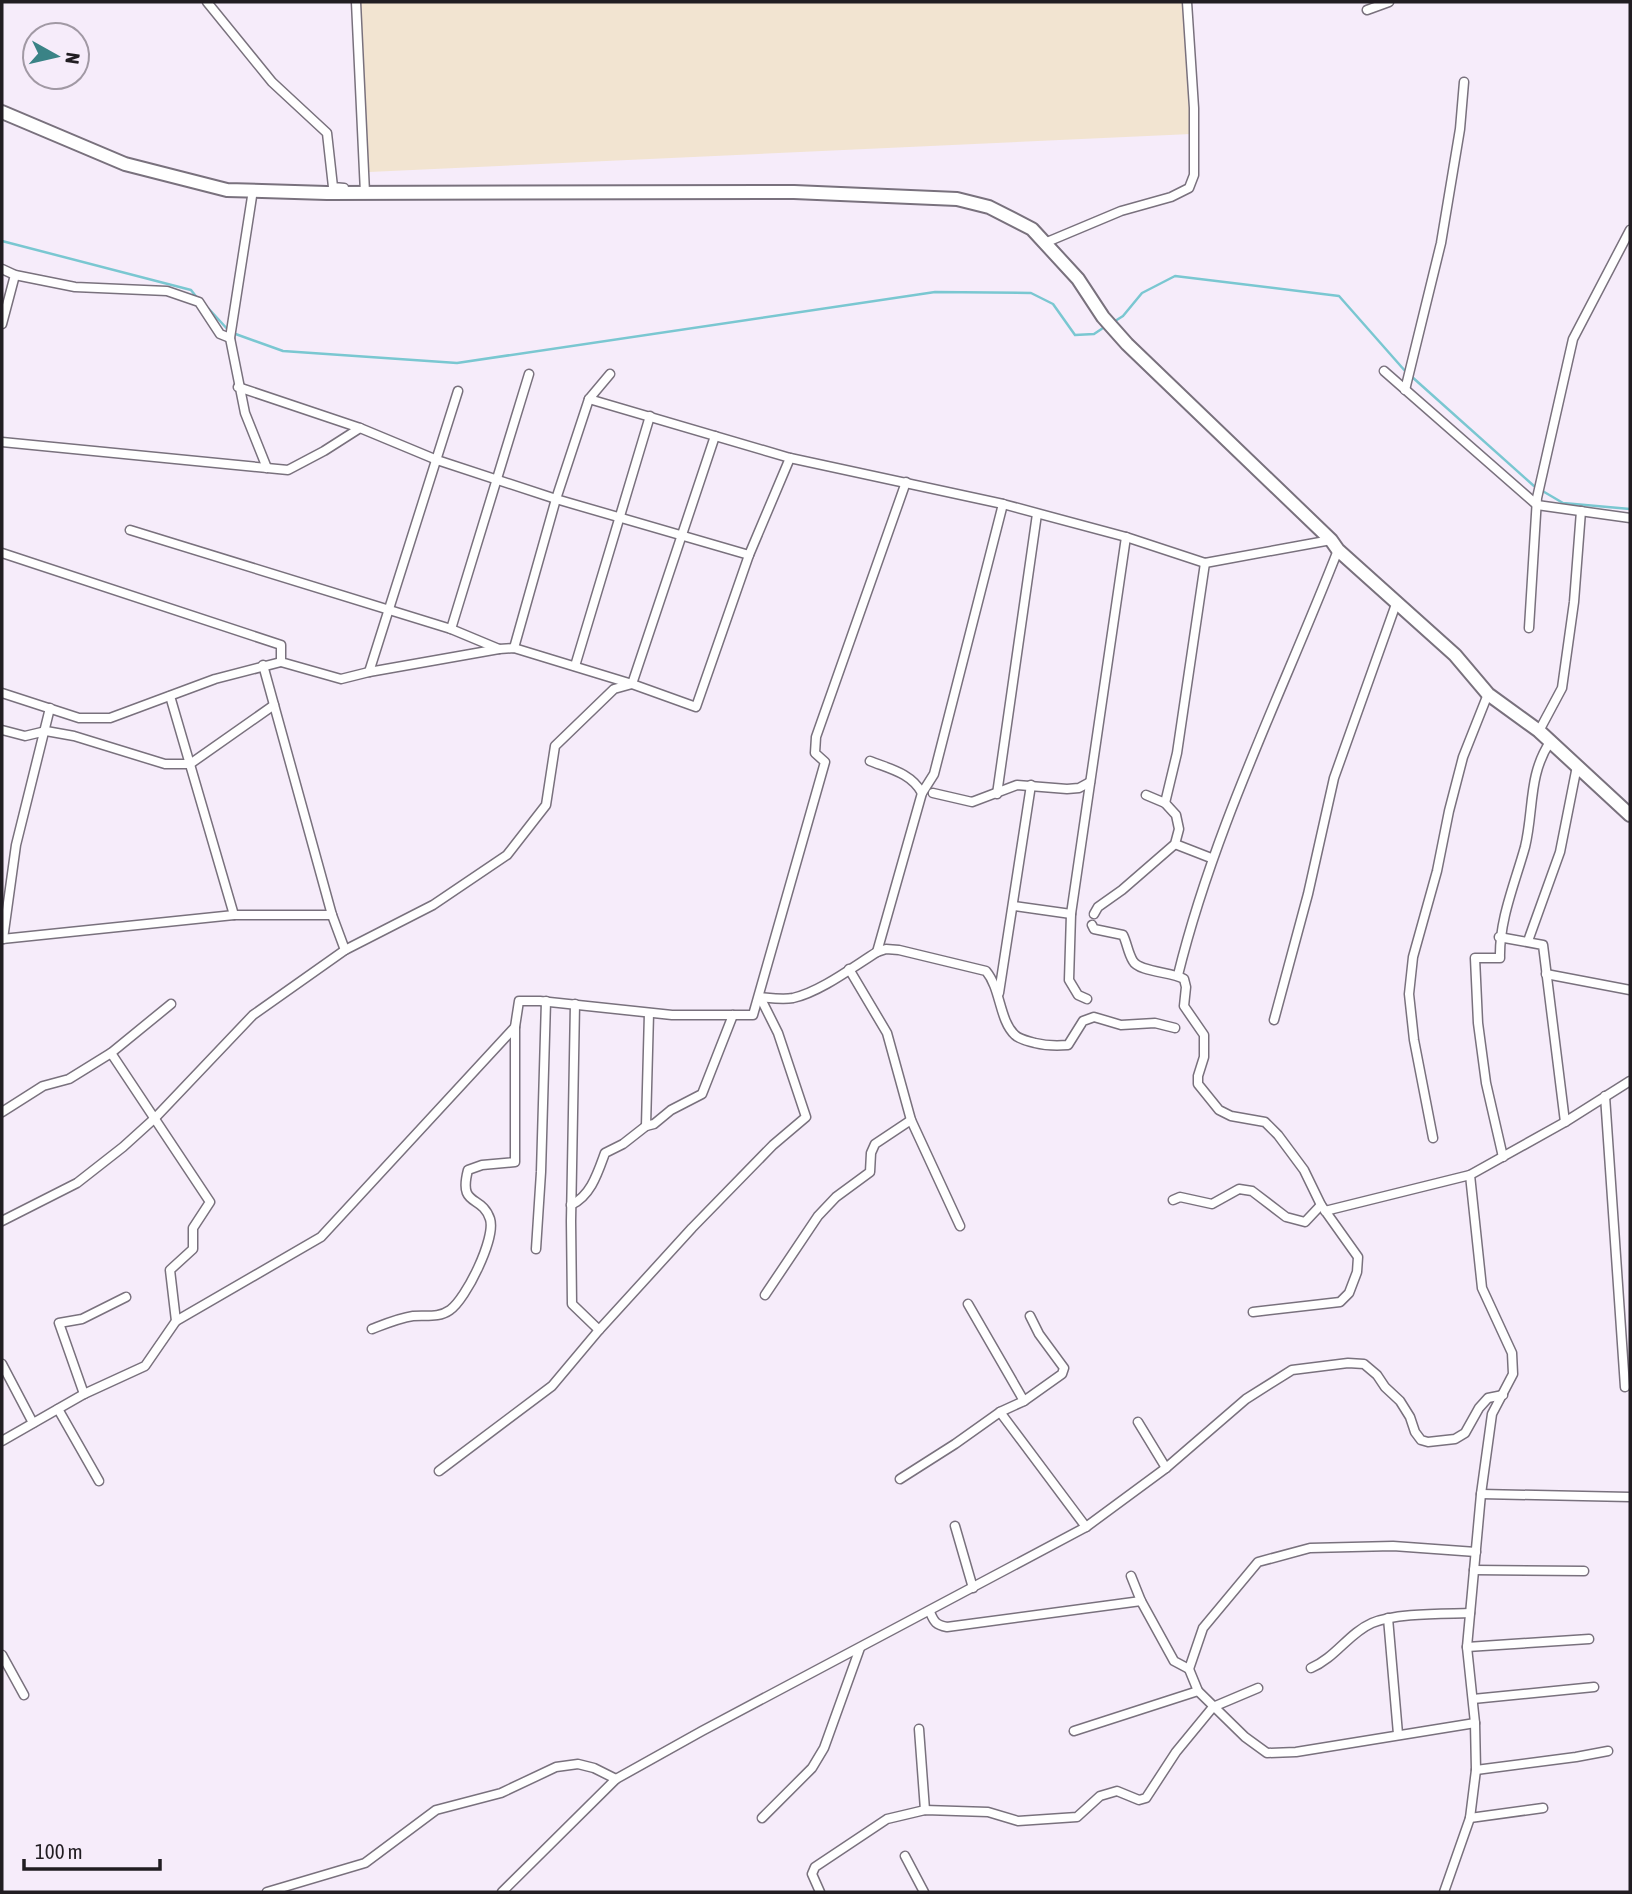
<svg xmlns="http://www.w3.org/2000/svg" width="1632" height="1894" font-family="'Asap Condensed',sans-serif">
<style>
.industrial{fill:#f2e4d1}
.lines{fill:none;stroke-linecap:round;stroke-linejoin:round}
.stream{stroke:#7ac7d1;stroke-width:2.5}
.street-casing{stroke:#79717d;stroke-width:11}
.secondary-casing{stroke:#79717d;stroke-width:16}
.street{stroke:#fff;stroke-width:8}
.secondary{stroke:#fff;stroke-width:12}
</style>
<rect width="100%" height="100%" fill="#f6ecfa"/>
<path class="industrial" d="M 359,2 L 1183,2 L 1191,134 L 369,172 Z"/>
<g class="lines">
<g class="stream">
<path d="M 2,241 L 191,290 L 198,299"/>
<path d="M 208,308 L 230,332 L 283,351 L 457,363 L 935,292 L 1031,293 L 1053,304 L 1075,335 L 1094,334 L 1106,326"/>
<path d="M 1112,323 L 1123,316 L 1142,293 L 1175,276 L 1339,296 L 1406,372"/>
<path d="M 1411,376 L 1534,486 L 1563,503 L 1630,509"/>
</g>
<g class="street-casing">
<g id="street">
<path d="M 207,2 L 272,82 L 327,133 L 333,187 L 344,188"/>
<path d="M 356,2 L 365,193"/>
<path d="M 1367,10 L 1389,2"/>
<path d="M 253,190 L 230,338 L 245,413 L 267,468"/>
<path d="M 1047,242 L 1121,211 L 1171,197 L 1189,188 L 1194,175 L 1194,108 L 1187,2"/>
<path d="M 2,269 L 15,275 L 75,287 L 167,291 L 199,302 L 220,334 L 230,338"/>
<path d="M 2,324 L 15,275"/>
<path d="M 1384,371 L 1537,505 L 1630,518"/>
<path d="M 238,387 L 360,428 L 437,460 L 556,499 L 749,555"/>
<path d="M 1405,390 L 1441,243 L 1460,129 L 1464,82"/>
<path d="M 589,399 L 790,458 L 1003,504 L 1126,537 L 1205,563 L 1331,540"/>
<path d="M 2,442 L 288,470 L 324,451 L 360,428"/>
<path d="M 130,530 L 451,629 L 499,649 L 514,648 L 632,684 L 696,707 L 749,555 L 790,458"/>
<path d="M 2,553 L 281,645 L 281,662 L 341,679 L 369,672 L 499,649"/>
<path d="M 1529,628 L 1537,498 L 1573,339 L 1630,230"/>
<path d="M 451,629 L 529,374"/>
<path d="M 514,648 L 556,499 L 589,399 L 610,374"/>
<path d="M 263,665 L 332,915 L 345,950"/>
<path d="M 575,666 L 650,416"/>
<path d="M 369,672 L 458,391"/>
<path d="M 2,693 L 79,718 L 110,718 L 215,679 L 281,662"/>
<path d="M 170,696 L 234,915"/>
<path d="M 2,730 L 25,736 L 46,731 L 74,736 L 165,764 L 190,764 L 274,705"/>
<path d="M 1539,731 L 1562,688 L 1574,602 L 1581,511"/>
<path d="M 870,761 C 890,769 911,773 922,793"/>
<path d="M 933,793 L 972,802 L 1017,785 L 1067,789 L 1079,788 L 1090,782"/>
<path d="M 997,794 L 1037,514"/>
<path d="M 1165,803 L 1177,753 L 1205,563"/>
<path d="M 1175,844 L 1211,858"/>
<path d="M 1014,906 L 1071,914"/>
<path d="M 1094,914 L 1098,907 L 1122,890 L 1175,844 L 1179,829 L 1176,815 L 1165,803 L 1146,795"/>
<path d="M 1092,925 L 1094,929 L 1123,935 C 1127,943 1128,953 1133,961 C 1139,972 1172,972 1184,979 L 1186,987 L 1184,1006 L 1204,1035 L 1204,1057 L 1198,1076 L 1198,1084 L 1219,1110 L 1231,1116 L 1265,1122 L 1278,1135 L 1304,1170 L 1321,1205 L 1358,1257 L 1357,1272 L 1349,1293 L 1340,1302 L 1253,1312"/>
<path d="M 1499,937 L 1543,945 L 1565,1122"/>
<path d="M 2,939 L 234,915 L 332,915"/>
<path d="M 3,939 L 16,845 L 50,708"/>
<path d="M 1528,941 L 1560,852 L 1577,766"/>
<path d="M 877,952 L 922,793 L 934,774 L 1003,504"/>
<path d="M 849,969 L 887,1033 L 911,1120 L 960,1226"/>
<path d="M 1546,974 L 1630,990"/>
<path d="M 1178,975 C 1214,828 1283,691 1338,550"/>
<path d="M 999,993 L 1031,785"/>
<path d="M 760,997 C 771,998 782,1000 793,998 C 820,992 853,967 877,952 L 886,949 L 899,950 L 986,971 C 1001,989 999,1020 1015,1035 C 1020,1040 1029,1041 1035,1043 C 1047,1046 1056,1046 1068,1045 L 1083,1021 L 1094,1017 L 1121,1025 L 1155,1023 L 1175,1028"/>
<path d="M 1087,999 L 1078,995 L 1069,980 L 1071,914 L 1126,537"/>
<path d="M 575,1004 L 571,1221 L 572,1304 L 599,1330"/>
<path d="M 1274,1020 L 1308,894 L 1334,778 L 1396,604"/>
<path d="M 1605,1096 L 1625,1387"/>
<path d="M 2,1112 L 43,1086 L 69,1079 L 111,1053 L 171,1004"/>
<path d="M 646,1126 L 649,1013"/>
<path d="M 1433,1138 L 1414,1040 L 1409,994 L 1413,957 L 1437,871 L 1449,811 L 1463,757 L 1488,694"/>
<path d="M 1503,1157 L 1486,1083 L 1478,1023 L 1475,958 L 1500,958 C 1499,920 1515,883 1525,847 C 1534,810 1528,775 1550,742"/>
<path d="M 1173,1200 L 1180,1197 L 1212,1204 L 1239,1189 L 1252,1191 L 1286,1217 L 1305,1222 L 1321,1205"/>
<path d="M 571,1205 C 591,1196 598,1172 605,1153 L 623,1144 L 646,1126 L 654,1124 L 671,1110 L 702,1094 L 733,1015"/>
<path d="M 1325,1211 L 1470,1175"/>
<path d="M 2,1221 L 77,1183 L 123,1147 L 155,1118 L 253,1015 L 345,950 L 433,905 L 507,855 L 546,805 L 555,746 L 614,689 L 632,684 L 715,436"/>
<path d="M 536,1249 L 541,1172 L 546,1001"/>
<path d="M 765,1295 L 818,1216 L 836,1197 L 870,1172 L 871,1153 L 875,1144 L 911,1120"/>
<path d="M 968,1304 L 1024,1401"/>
<path d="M 176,1321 L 321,1237 L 515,1027 L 519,1001 L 540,1001 L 672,1015 L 753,1015 L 825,762 L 815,753 L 816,737 L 906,482"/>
<path d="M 372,1329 C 385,1324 399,1318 413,1316 C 426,1315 439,1318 450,1310 C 466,1299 496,1238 490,1219 C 482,1194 458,1208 468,1170 L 482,1165 L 515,1162 L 515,1027"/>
<path d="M 2,1364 L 33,1423"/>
<path d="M 84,1394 L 59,1323 L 82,1319 L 126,1297"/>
<path d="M 58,1409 L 99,1481"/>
<path d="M 1000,1412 L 1086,1527"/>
<path d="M 1138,1422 L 1166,1468"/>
<path d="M 2,1441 L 84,1394 L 145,1366 L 176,1321 L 170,1270 L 193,1249 L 193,1228 L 210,1202 L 111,1053"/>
<path d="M 439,1471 L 552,1386 L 599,1330 L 692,1228 L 773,1145 L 806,1117 L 778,1033 L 760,997"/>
<path d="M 900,1479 L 955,1444 L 1000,1412 L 1024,1401 L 1062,1374 L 1064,1368 L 1039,1334 L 1030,1316"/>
<path d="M 1481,1494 L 1630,1497"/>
<path d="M 955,1526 L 973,1588"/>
<path d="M 1474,1570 L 1584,1571"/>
<path d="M 1131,1576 L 1141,1601 L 1174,1661 L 1189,1669"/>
<path d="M 930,1612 C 934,1622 936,1625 947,1627 L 1141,1601"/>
<path d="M 1388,1618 L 1398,1734"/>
<path d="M 1467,1647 L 1589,1639"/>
<path d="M 2,1655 L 24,1695"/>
<path d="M 1311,1668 C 1335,1658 1349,1633 1372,1623 C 1396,1613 1443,1614 1470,1613"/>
<path d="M 1473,1699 L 1594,1687"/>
<path d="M 1475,1723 L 1296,1752 L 1267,1753 L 1245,1737 L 1198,1691 L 1189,1669 L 1203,1628 L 1258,1562 L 1310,1548 L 1393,1546 L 1476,1552"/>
<path d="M 919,1729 L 925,1810"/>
<path d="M 1074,1731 L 1198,1691"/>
<path d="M 1476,1770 L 1576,1757 L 1608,1751"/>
<path d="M 762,1818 L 812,1768 L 824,1748 L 860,1648"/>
<path d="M 1470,1818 L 1543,1808"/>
<path d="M 905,1856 L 924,1892"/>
<path d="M 267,1892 L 365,1863 L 436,1810 L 501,1793 L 556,1767 L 578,1764 L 594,1768 L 616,1779"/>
<path d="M 502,1892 L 616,1779 L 702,1731 L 1086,1527 L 1166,1468 L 1246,1399 L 1292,1370 L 1348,1363 L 1364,1364 L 1377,1375 L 1385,1387 L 1400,1401 L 1410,1417 L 1415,1432 L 1421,1440 L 1428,1442 L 1455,1439 L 1465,1433 L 1479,1408 L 1488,1398 L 1503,1395"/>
<path d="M 820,1892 L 812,1874 L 815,1867 L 887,1819 L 925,1810 L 988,1812 L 1018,1821 L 1077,1817 L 1100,1796 L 1117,1791 L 1139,1800 L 1146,1798 L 1176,1752 L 1213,1707 L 1258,1688"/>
<path d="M 1444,1892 L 1470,1818 L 1476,1770 L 1475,1723 L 1467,1647 L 1481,1494 L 1492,1414 L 1513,1374 L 1512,1353 L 1482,1288 L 1470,1175 L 1565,1122 L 1630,1081"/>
</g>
</g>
<g class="secondary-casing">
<path id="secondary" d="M 2,112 L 125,164 L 227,190 L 327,193 L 794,192 L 957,199 L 989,207 L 1032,229 L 1078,279 L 1103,317 L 1127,344 L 1331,540 L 1338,550 L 1455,655 L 1488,694 L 1539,731 L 1630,815"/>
</g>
<use href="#street" class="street"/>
<use href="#secondary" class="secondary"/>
</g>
<rect width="1632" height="1894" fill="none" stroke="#211d22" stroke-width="7"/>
<g transform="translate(56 56) rotate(98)"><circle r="33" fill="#f6ecfa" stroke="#a199a4" stroke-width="2"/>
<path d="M0-5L12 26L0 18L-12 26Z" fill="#3a8386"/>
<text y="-10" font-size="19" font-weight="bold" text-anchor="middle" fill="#211d22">N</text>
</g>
<path d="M24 1859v10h136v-10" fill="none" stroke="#211d22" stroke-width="3.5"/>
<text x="35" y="1859" font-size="21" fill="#211d22" stroke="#f6ecfa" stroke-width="5" paint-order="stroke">100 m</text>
</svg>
